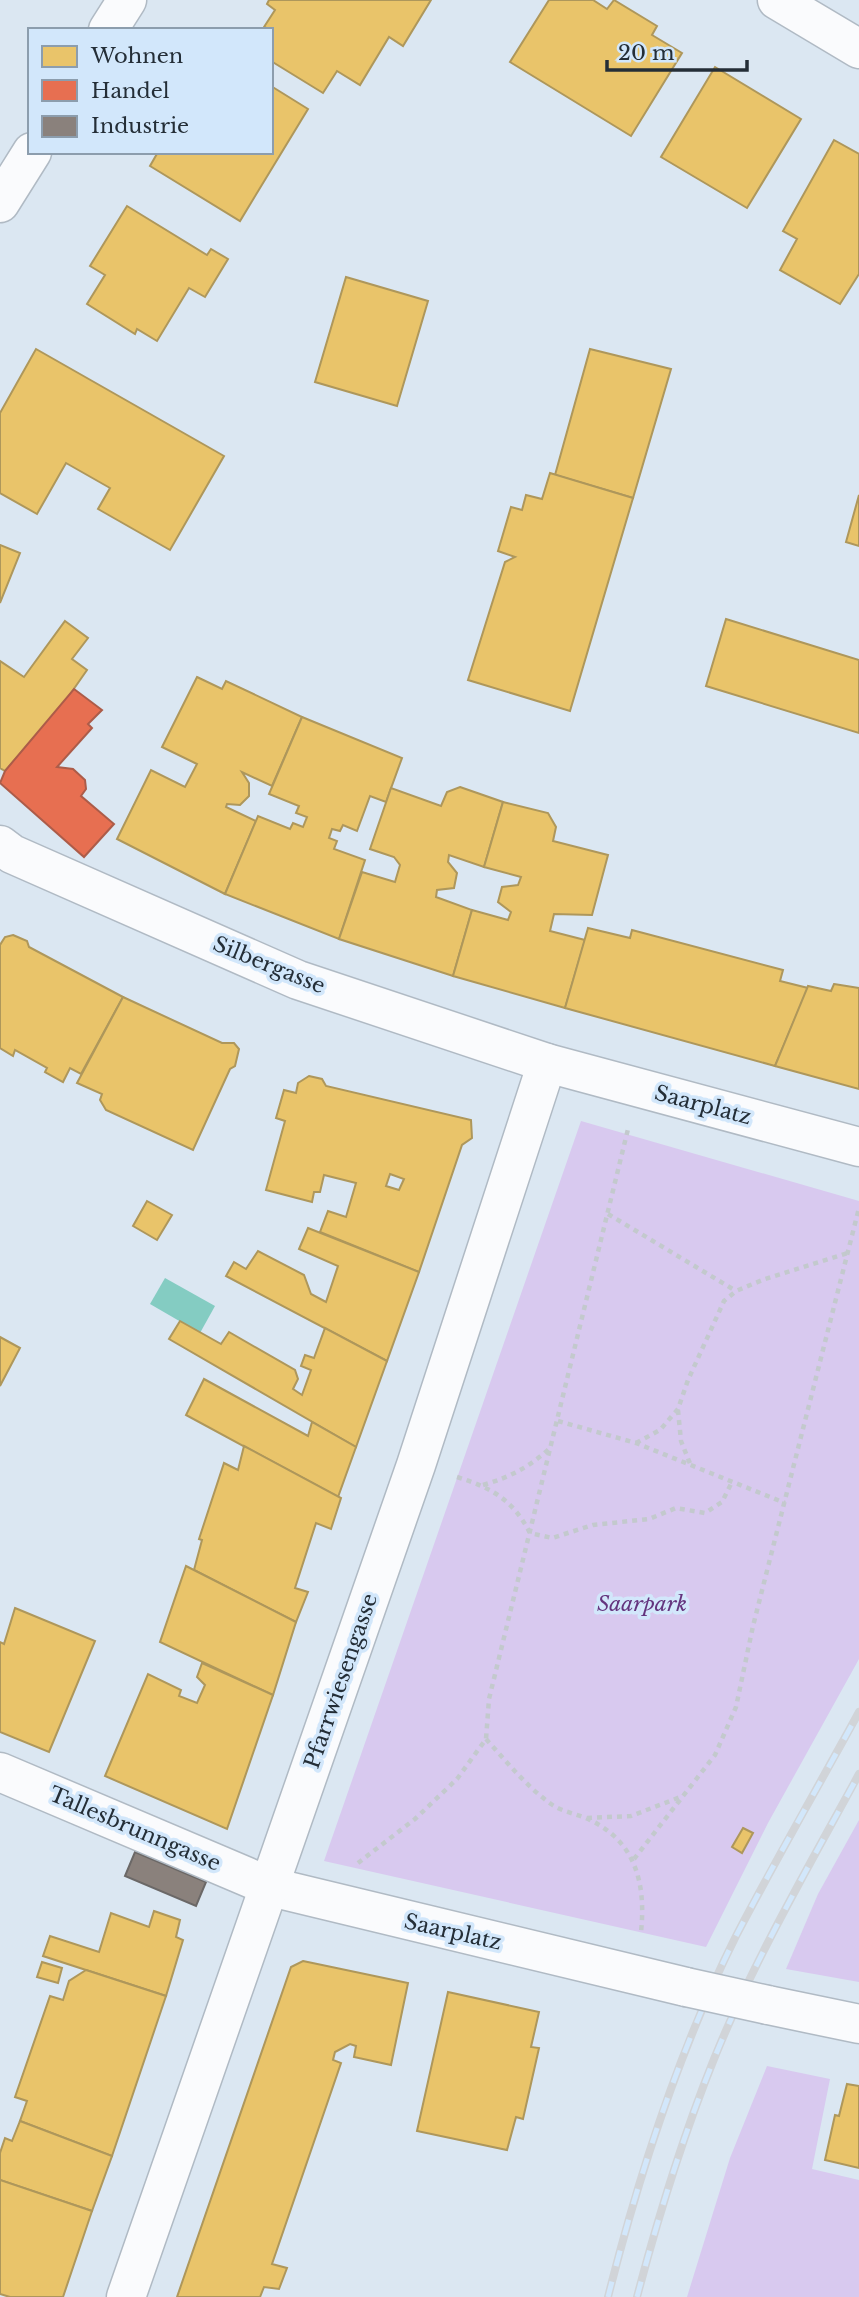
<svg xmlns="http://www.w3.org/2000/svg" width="859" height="2297" font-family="'Libre Baskerville',serif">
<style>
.green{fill:#d8c9ef}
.water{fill:#84ccc2}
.homes{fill:#e9c46a;stroke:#ae975b;stroke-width:2;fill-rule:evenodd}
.shops{fill:#e76f51;stroke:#ac5c49;stroke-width:2}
.industry{fill:#8a817c;stroke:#6b6867;stroke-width:2}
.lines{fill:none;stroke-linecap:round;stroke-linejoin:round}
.minor-casing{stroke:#b0bac4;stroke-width:41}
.path{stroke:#c3c9cd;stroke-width:4.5;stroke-dasharray:5 5;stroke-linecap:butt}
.minor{stroke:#fafbfd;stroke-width:38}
.rail-casing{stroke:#d1d4d8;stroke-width:8}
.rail{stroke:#d2e7fb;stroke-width:5;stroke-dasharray:16;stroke-linecap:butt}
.minor-bridge-casing{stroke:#b0bac4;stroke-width:41;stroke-linecap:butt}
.minor-bridge{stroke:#fafbfd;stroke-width:38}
.labels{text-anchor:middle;stroke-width:7;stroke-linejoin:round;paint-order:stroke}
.street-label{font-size:21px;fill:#242e37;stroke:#d2e7fb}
.park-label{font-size:21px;font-style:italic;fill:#64347e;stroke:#d2e7fb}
</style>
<rect width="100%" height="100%" fill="#dbe7f2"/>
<g class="green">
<path d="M 581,1121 L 859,1201 L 859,1659 L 768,1823 L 706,1947 L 324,1861 Z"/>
<path d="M 859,1820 L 859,1982 L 786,1969 L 818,1894 Z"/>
<path d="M 767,2066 L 830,2079 L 812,2169 L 859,2180 L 859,2297 L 687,2297 L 730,2158 Z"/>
</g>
<path class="water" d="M 165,1278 L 215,1306 L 200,1333 L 150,1304 Z"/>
<g class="homes">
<path d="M 269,0 L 431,0 L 403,46 L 389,37 L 360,85 L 337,71 L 323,93 L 271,61 L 271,30 L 264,27 L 275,10 L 267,4 Z"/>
<path d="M 549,0 L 593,0 L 607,9 L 614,0 L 657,26 L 652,35 L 682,53 L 631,136 L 510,62 Z"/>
<path d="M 715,67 L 801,119 L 747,208 L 661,157 Z"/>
<path d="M 271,86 L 308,109 L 240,221 L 150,166 L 158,152 L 271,152 Z"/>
<path d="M 834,140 L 859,154 L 859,274 L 840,304 L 780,270 L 797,239 L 783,231 Z"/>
<path d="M 127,206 L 207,255 L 211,249 L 228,259 L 205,297 L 189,288 L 157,341 L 137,329 L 135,334 L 87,304 L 105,275 L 90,266 Z"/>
<path d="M 346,277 L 428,301 L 397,406 L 315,382 Z"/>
<path d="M 36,349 L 224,456 L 170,550 L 98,509 L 110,488 L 66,463 L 37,514 L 0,493 L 0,413 Z"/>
<path d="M 590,349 L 671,369 L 633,498 L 555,475 Z"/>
<path d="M 550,473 L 633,498 L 570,711 L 468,680 L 505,562 L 515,557 L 498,551 L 511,507 L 522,510 L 526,495 L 542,499 Z"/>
<path d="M 859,495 L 859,546 L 846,542 Z"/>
<path d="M 0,545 L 20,553 L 0,603 Z"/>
<path d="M 726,619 L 859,660 L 859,733 L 706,686 Z"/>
<path d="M 65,621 L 88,638 L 72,659 L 87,670 L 64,703 L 5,771 L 0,768 L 0,661 L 24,677 Z"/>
<path d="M 197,677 L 222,689 L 226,681 L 302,717 L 272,786 L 242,772 L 249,783 L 249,796 L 240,805 L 227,804 L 226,807 L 256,821 L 225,894 L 117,839 L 151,770 L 185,787 L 197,764 L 162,747 Z"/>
<path d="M 302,717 L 402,758 L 386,802 L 370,796 L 357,831 L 343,825 L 340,831 L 332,829 L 329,838 L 337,841 L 334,849 L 365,860 L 339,939 L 225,894 L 258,816 L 290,829 L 293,823 L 303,827 L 307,817 L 296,813 L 299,806 L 269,794 Z"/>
<path d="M 460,787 L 503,802 L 484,867 L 449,855 L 448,862 L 457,873 L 454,888 L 437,890 L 436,897 L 472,910 L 453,976 L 339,939 L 362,872 L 395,882 L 400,865 L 394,857 L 370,849 L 391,788 L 441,806 L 447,792 Z"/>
<path d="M 503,802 L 548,813 L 556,827 L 553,841 L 608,855 L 592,915 L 554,914 L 550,931 L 585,940 L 565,1008 L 453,976 L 472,910 L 508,920 L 511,912 L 498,902 L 502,887 L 518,885 L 521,877 L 484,867 Z"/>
<path d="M 588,928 L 630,938 L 632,930 L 783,970 L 780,981 L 808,988 L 775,1066 L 565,1008 Z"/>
<path d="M 13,935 L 27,941 L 29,947 L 123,997 L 81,1074 L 70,1068 L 63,1082 L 45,1072 L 47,1068 L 15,1050 L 13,1056 L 0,1048 L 0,945 L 5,937 Z"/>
<path d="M 834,984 L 859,988 L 859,1089 L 775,1066 L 808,986 L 831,991 Z"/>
<path d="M 123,997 L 222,1043 L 234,1043 L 239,1049 L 235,1066 L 230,1069 L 193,1150 L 106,1110 L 100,1100 L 102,1094 L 77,1083 Z"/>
<path d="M 309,1076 L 322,1079 L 326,1086 L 471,1120 L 472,1138 L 462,1145 L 419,1272 L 320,1232 L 328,1211 L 346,1217 L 356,1183 L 324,1175 L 320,1192 L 314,1192 L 312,1202 L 266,1190 L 285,1121 L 276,1118 L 284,1090 L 296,1093 L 298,1083 ZM 390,1174 L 404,1179 L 399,1190 L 386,1186 Z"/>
<path d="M 147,1201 L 172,1215 L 157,1240 L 133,1226 Z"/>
<path d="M 308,1228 L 419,1272 L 387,1361 L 226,1276 L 234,1262 L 246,1269 L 258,1251 L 304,1275 L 311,1294 L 326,1302 L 338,1266 L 299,1249 Z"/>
<path d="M 180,1321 L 221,1344 L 229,1332 L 295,1370 L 298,1379 L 293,1389 L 302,1395 L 311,1370 L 301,1366 L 305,1355 L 314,1358 L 325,1328 L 387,1361 L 356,1447 L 169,1339 Z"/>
<path d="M 0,1337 L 20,1348 L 0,1386 Z"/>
<path d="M 204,1379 L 308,1436 L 312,1422 L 356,1447 L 338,1497 L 186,1415 Z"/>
<path d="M 244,1446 L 341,1498 L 331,1529 L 316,1523 L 295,1588 L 308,1592 L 296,1622 L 194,1570 L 202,1540 L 199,1539 L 224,1463 L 238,1470 Z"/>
<path d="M 186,1566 L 296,1622 L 273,1695 L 160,1642 Z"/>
<path d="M 15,1608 L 95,1641 L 49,1752 L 0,1732 L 0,1642 L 4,1644 Z"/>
<path d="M 202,1663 L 273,1695 L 227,1829 L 105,1776 L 148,1674 L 181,1690 L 179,1696 L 197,1703 L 205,1685 L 197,1677 Z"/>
<path d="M 743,1828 L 753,1833 L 742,1853 L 732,1847 Z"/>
<path d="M 154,1911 L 180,1920 L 176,1937 L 183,1940 L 166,1996 L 43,1956 L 50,1936 L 99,1952 L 111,1913 L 149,1927 Z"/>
<path d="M 303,1961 L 408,1983 L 391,2065 L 354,2057 L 356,2046 L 350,2044 L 335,2052 L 333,2060 L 341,2063 L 272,2264 L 287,2268 L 279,2289 L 264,2287 L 260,2297 L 177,2297 L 291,1967 Z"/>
<path d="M 42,1962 L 62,1968 L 58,1983 L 37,1977 Z"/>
<path d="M 86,1970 L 166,1996 L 112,2156 L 20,2121 L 27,2101 L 15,2097 L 50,1996 L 63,2000 L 69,1981 Z"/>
<path d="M 448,1992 L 539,2012 L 531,2047 L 539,2048 L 523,2119 L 516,2117 L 507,2150 L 417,2131 Z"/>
<path d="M 847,2084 L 859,2086 L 859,2168 L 825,2160 L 835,2115 L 839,2116 Z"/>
<path d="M 20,2121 L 112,2156 L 92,2211 L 0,2180 L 0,2153 L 5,2138 L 12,2141 Z"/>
<path d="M 0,2180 L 92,2211 L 63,2297 L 10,2297 L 0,2294 Z"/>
</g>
<path class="shops" d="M 74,689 L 102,710 L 88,724 L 92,728 L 57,767 L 73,769 L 85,780 L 86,789 L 81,796 L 114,824 L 84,857 L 0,783 L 5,771 Z"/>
<path class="industry" d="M 135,1852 L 206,1882 L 196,1906 L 125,1876 Z"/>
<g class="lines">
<g class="minor-casing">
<g id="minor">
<path d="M 777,0 L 859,49"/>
<path d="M 108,30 L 127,0"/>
<path d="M 0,203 L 32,152"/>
<path d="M 0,845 L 12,854 L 298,980 L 547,1063 L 859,1147"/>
<path d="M 0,1772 L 271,1887 L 686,1987"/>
<path d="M 768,2005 L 859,2024"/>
<path d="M 126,2297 L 416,1465 L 547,1063"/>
</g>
</g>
<g class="path">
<path d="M 608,1214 L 736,1291"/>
<path d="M 678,1410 L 681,1441 L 691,1466"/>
<path d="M 558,1421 L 636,1443 L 785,1503"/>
<path d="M 636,1443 L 660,1430 L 678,1409 L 688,1380 L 724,1301 L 736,1291 L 765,1279 L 848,1253"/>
<path d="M 457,1477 C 492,1488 513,1500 530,1533 L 552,1538 L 593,1525 L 649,1519 L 676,1508 L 705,1513 L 722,1502 L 732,1482"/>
<path d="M 483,1485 C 510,1477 530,1467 551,1447"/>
<path d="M 486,1739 C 507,1762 526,1786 551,1804 C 562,1812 578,1814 590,1820 C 636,1842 646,1884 641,1932"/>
<path d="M 587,1818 L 631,1816 L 683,1796"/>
<path d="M 634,1859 L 715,1755 L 736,1707 L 753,1626 L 859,1208"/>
<path d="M 358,1863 L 415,1819 L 457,1779 L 486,1739 L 489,1699 L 628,1129"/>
</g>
<use href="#minor" class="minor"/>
<g class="rail-casing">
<g id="rail">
<path d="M 608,2297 C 639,2174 679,2050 736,1936 C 775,1861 818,1787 859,1712"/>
<path d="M 637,2297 C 658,2217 683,2136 714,2059 C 754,1960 808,1868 859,1774"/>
</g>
</g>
<use href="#rail" class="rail"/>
<g class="minor-bridge-casing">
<path id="minor-bridge" d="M 686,1987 L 768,2005"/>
</g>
<use href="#minor-bridge" class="minor-bridge"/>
</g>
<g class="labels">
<g class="street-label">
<text transform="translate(269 965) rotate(22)" y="7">Silbergasse</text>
<text transform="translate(703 1105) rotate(15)" y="7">Saarplatz</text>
<text transform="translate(341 1681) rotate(-71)" y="7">Pfarrwiesengasse</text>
<text transform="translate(135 1829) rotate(23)" y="7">Tallesbrunngasse</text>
<text transform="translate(453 1932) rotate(13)" y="7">Saarplatz</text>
</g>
<g class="park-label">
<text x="642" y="1611">Saarpark</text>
</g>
</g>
<rect x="28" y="28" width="245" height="126" fill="#d2e7fb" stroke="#8c9dad" stroke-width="2"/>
<rect x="42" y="46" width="35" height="21" fill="#e9c46a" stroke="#8c9dad" stroke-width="2"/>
<text x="91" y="63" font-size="21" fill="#242e37">Wohnen</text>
<rect x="42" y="80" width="35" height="21" fill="#e76f51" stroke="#8c9dad" stroke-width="2"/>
<text x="91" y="98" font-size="21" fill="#242e37">Handel</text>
<rect x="42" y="116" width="35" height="21" fill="#8a817c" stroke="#8c9dad" stroke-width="2"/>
<text x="91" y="133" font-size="21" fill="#242e37">Industrie</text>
<path d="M607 60v10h140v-10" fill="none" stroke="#242e37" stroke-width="3.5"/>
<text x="618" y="60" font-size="21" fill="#242e37" stroke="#d2e7fb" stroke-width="5" paint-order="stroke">20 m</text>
</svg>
